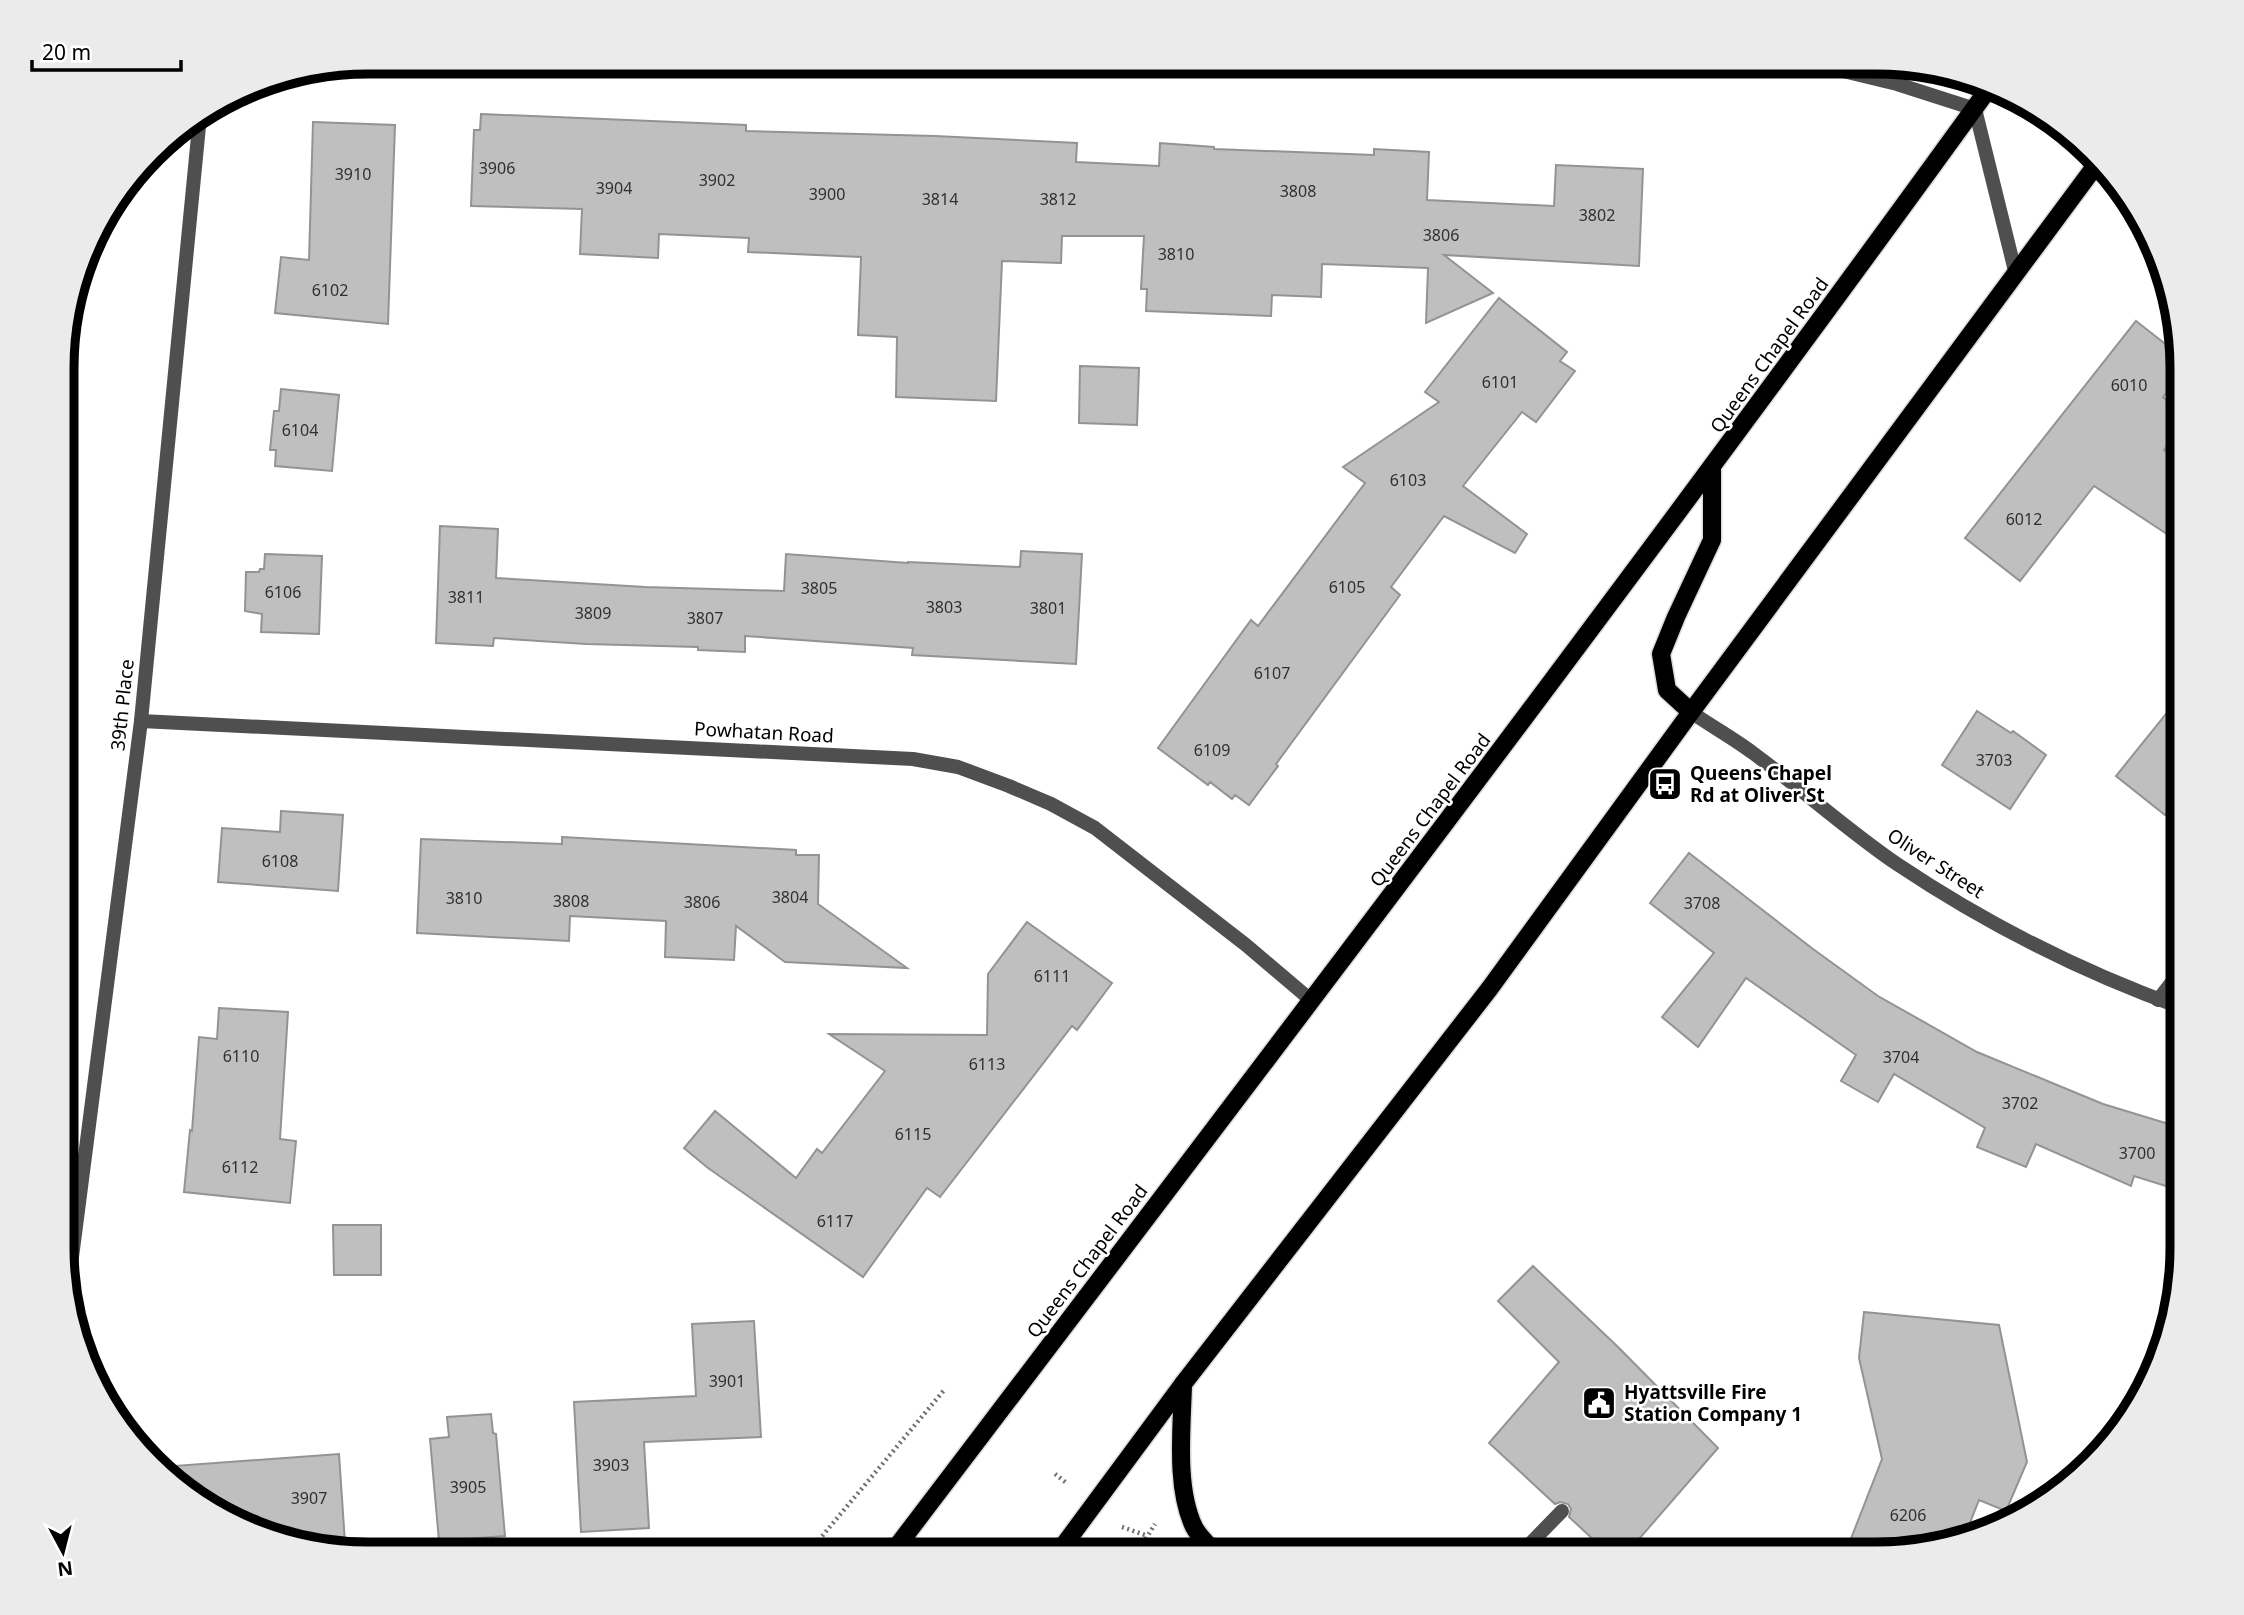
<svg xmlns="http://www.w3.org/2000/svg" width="2244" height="1615" font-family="'Noto Sans',sans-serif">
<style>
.building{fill:#bfbfbf;stroke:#939393;stroke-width:2}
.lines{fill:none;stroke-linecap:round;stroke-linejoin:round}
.primary-casing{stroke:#dbdbdb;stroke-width:21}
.path{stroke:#717171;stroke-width:4.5;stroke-dasharray:2 3.5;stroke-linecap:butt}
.lane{stroke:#4f4f4f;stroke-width:14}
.street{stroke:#4f4f4f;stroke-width:14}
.primary{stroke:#000;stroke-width:18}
.labels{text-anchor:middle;stroke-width:5;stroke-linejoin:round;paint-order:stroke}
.number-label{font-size:16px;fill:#303030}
.street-label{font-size:19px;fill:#000;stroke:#fff}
.poi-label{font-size:19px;font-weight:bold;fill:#000;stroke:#fff;text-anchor:start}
.rim{fill:none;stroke:#000;stroke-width:9}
</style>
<rect width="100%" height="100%" fill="#fff"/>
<g class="building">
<path d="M 481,114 L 746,125 L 746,131 L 935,136 L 1077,143 L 1076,162 L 1159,166 L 1160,143 L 1214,147 L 1214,149 L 1374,155 L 1374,149 L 1429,152 L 1427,200 L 1554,206 L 1556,165 L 1643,169 L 1639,266 L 1444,255 L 1493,293 L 1426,323 L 1428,268 L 1322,264 L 1321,297 L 1272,295 L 1271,316 L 1146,311 L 1147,289 L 1141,289 L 1144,236 L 1062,236 L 1061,263 L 1002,261 L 996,401 L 896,397 L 897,337 L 858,335 L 861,257 L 748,252 L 749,238 L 659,234 L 658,258 L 580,254 L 582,209 L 471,206 L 474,130 L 480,130 Z"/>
<path d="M 313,122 L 395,125 L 388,324 L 275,313 L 281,257 L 309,260 Z"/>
<path d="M 1499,298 L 1567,352 L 1560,361 L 1575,371 L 1536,422 L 1522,412 L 1463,486 L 1527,534 L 1515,553 L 1444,516 L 1391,587 L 1400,595 L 1276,764 L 1278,766 L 1249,805 L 1235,795 L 1232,799 L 1210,782 L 1208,785 L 1158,748 L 1251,620 L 1258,626 L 1365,483 L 1343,467 L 1439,402 L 1425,392 Z"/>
<path d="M 2136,321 L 2182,357 L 2182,373 L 2163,397 L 2182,412 L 2182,427 L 2164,450 L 2182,463 L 2182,544 L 2094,486 L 2020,581 L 1965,538 Z"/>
<path d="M 1080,366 L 1139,368 L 1137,425 L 1079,423 Z"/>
<path d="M 281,389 L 339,395 L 332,471 L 275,466 L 276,450 L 270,450 L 274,411 L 279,411 Z"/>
<path d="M 440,526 L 498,529 L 496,578 L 645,587 L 784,591 L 786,554 L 908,563 L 908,562 L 1020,567 L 1021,551 L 1082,554 L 1076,664 L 912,655 L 913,648 L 745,636 L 745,652 L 698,650 L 698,647 L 586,644 L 494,638 L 493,646 L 436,643 Z"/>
<path d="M 265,554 L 322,556 L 319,634 L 261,632 L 262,614 L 245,611 L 246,572 L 259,572 L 260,569 L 264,569 Z"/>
<path d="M 2182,694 L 2182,793 L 2165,815 L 2116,776 Z"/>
<path d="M 1977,711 L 2011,733 L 2013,731 L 2046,755 L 2010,809 L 1942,765 Z"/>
<path d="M 281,811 L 343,815 L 338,891 L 218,882 L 222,828 L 280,832 Z"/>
<path d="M 562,837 L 796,850 L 796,855 L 819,855 L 818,904 L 907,968 L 785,962 L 736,926 L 734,960 L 665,957 L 666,921 L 570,916 L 569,941 L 417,933 L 421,839 L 562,844 Z"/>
<path d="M 1689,853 L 1813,949 L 1878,996 L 1977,1052 L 2103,1104 L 2182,1128 L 2182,1142 L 2169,1187 L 2134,1176 L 2131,1186 L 2036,1144 L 2026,1167 L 1977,1147 L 1985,1128 L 1894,1074 L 1878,1102 L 1841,1081 L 1856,1055 L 1746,978 L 1698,1047 L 1662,1017 L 1714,953 L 1650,903 Z"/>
<path d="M 1027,922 L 1112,983 L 1077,1030 L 1072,1026 L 940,1197 L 927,1188 L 863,1277 L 708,1168 L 684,1148 L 715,1111 L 796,1178 L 817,1149 L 822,1153 L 885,1071 L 829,1034 L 987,1035 L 988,974 Z"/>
<path d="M 219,1008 L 288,1012 L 280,1139 L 296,1141 L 290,1203 L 184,1192 L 190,1130 L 192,1131 L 199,1037 L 217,1039 Z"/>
<path d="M 333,1225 L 381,1225 L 381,1275 L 334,1275 Z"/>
<path d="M 1533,1266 L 1618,1347 L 1718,1448 L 1626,1554 L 1609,1554 L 1569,1517 L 1571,1509 L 1568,1504 L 1560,1502 L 1555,1504 L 1489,1443 L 1559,1362 L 1498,1301 Z"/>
<path d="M 1864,1312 L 1999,1325 L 2027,1462 L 2006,1511 L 1979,1500 L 1966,1533 L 1877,1554 L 1845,1554 L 1882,1459 L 1859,1358 Z"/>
<path d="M 754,1321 L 761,1437 L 644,1442 L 649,1528 L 581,1532 L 574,1402 L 696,1396 L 692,1324 Z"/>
<path d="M 491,1414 L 493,1433 L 496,1434 L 505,1536 L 439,1541 L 430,1439 L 449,1437 L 447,1417 Z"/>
<path d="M 339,1454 L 345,1543 L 312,1545 L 250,1531 L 181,1490 L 160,1467 Z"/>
</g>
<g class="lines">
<g class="primary-casing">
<g id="primary">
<path d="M 1691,712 L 1667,690 L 1661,654 L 1676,617 L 1712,540 L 1712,468"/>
<path d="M 1183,1384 C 1182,1428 1175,1487 1194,1527 C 1199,1537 1209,1545 1215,1553"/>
<path d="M 892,1553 C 1262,1066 1633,580 1992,84"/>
<path d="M 1058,1553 L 1183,1384 L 1490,988 L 1691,712 L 2096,165"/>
</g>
</g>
<g class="path">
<path d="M 1055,1474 L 1068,1484"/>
<path d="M 1122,1527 L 1148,1536"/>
<path d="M 808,1553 L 945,1389"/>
<path d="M 1137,1553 L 1155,1524"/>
</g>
<path class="lane" d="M 1520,1554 L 1562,1511"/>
<g class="street">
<path d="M 1771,62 L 1835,69 L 1897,84 L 1975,109 L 2016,275"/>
<path d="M 1691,712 C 1711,726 1733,738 1753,753 C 1802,789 1847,830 1897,864 C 1985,923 2082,972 2182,1008"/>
<path d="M 141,721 L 913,759 L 958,767 L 1009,786 L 1051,804 L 1095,828 L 1246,945 L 1312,1001"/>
<path d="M 2158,1000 L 2182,969"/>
<path d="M 67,1296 L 141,721 L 200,116"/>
</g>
<use href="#primary" class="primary"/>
</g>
<defs>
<g id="bus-square" transform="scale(1.75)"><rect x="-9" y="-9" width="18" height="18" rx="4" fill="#000" stroke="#fff"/><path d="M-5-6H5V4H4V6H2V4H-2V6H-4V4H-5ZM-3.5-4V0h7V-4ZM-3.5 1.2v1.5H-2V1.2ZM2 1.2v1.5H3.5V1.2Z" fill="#fff"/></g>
<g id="civic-square" transform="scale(1.75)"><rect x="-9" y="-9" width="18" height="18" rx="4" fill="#000" stroke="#fff"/><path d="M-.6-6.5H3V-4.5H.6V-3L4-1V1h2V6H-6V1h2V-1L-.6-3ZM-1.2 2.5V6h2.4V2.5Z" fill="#fff"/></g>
</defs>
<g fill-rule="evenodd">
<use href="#bus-square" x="1665" y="784"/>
<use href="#civic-square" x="1599" y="1403"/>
</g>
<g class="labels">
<g class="number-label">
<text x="497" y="174">3906</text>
<text x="353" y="180">3910</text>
<text x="717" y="186">3902</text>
<text x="614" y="194">3904</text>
<text x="1298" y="197">3808</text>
<text x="827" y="200">3900</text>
<text x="940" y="205">3814</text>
<text x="1058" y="205">3812</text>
<text x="1597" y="221">3802</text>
<text x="1441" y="241">3806</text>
<text x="1176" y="260">3810</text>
<text x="330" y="296">6102</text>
<text x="1500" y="388">6101</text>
<text x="2129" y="391">6010</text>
<text x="300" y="436">6104</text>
<text x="1408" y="486">6103</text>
<text x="2024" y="525">6012</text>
<text x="1347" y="593">6105</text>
<text x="819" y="594">3805</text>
<text x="283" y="598">6106</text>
<text x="466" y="603">3811</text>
<text x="944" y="613">3803</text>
<text x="1048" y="614">3801</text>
<text x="593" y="619">3809</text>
<text x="705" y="624">3807</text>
<text x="1272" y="679">6107</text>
<text x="1212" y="756">6109</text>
<text x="1994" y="766">3703</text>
<text x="280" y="867">6108</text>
<text x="790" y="903">3804</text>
<text x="464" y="904">3810</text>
<text x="571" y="907">3808</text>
<text x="702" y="908">3806</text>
<text x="1702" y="909">3708</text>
<text x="1052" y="982">6111</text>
<text x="241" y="1062">6110</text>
<text x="1901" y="1063">3704</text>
<text x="987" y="1070">6113</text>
<text x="2020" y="1109">3702</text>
<text x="913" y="1140">6115</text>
<text x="2137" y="1159">3700</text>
<text x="240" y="1173">6112</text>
<text x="835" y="1227">6117</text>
<text x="727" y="1387">3901</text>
<text x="611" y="1471">3903</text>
<text x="468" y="1493">3905</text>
<text x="309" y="1504">3907</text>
<text x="1908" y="1521">6206</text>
</g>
<g class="street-label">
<text transform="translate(1769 355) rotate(-54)" y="7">Queens Chapel Road</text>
<text transform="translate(122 705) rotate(-84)" y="7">39th Place</text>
<text transform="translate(764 732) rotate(3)" y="7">Powhatan Road</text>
<text transform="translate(1430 810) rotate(-53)" y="7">Queens Chapel Road</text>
<text transform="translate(1936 863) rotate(33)" y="7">Oliver Street</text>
<text transform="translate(1087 1261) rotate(-53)" y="7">Queens Chapel Road</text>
</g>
<g class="poi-label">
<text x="1690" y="780">Queens Chapel<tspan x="1690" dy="22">Rd at Oliver St</tspan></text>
<text x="1624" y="1399">Hyattsville Fire<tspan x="1624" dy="22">Station Company 1</tspan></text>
</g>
</g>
<path d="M0 0H2244V1615H0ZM368 74H1876A294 294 0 0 1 2170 368V1248A294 294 0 0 1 1876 1542H368A294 294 0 0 1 74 1248V368A294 294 0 0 1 368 74Z" fill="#ebebeb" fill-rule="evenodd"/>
<path class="rim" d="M368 74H1876A294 294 0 0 1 2170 368V1248A294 294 0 0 1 1876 1542H368A294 294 0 0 1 74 1248V368A294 294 0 0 1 368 74Z"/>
<g transform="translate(63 1552) rotate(173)" stroke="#ffffff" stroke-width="5" paint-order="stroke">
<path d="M0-5L12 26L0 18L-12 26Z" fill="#000000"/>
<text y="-10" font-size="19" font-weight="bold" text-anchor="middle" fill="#000000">N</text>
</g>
<path d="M32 60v10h149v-10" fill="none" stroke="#000000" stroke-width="3.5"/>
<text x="42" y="60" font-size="21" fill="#000000" stroke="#ffffff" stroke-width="5" paint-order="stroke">20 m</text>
</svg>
